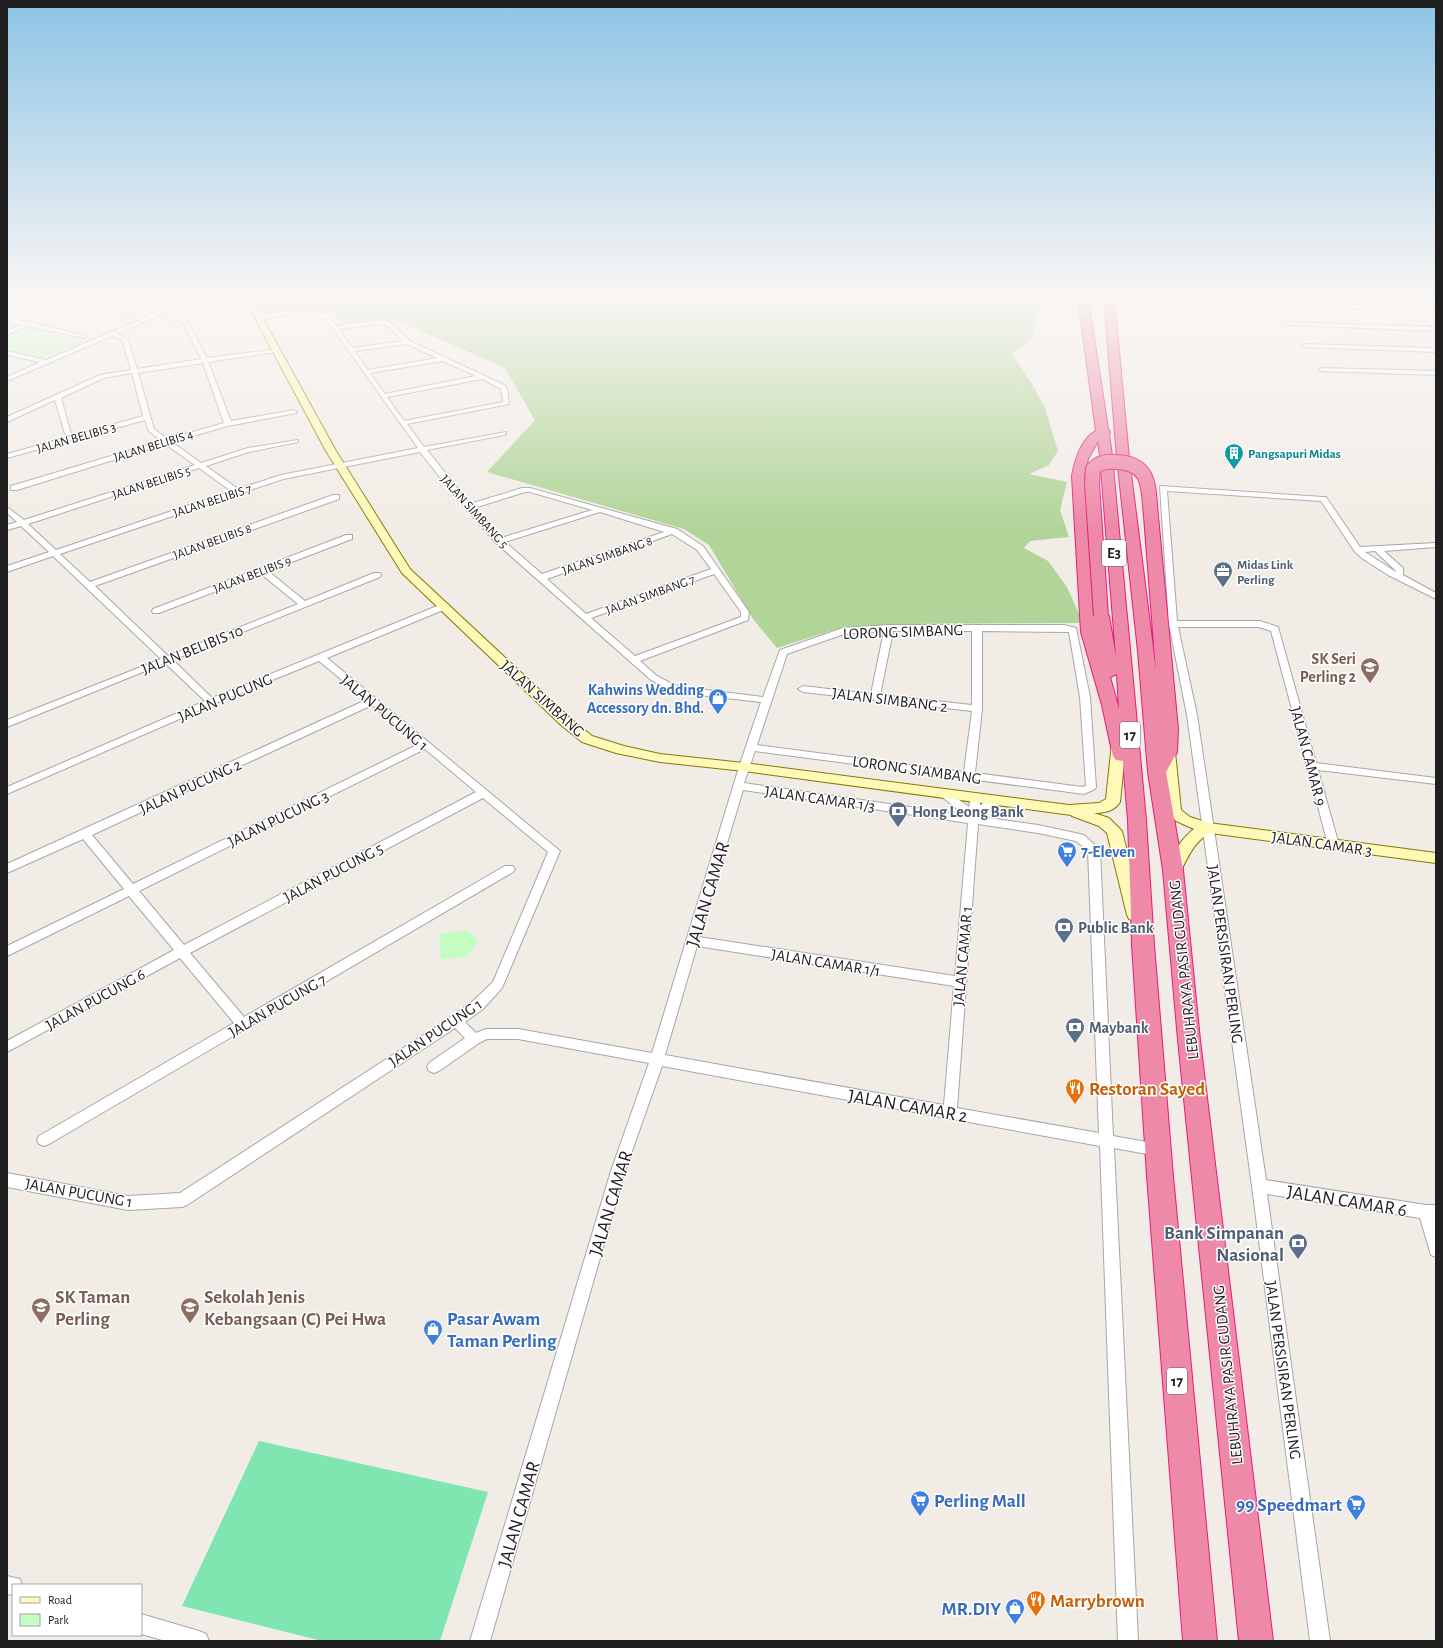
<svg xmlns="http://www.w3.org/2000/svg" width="1443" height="1648" font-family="'Alegreya Sans',sans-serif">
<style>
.forest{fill:#b1d498}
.park{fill:#c4fdc1}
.pitch{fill:#7fe6b2}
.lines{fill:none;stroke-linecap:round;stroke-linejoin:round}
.street-casing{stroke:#a7a7a7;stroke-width:2}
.secondary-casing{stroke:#7f7d00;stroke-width:2}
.highway-casing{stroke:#e81b7a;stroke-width:2}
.street{fill:#fff;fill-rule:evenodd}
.secondary{fill:#fef9b8;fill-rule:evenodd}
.highway{fill:#ee89a8;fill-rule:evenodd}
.highway-bridge-casing{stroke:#e81b7a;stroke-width:16;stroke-linecap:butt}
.highway-bridge{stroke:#ee89a8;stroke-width:14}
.labels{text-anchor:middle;stroke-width:3;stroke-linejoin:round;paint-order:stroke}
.far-street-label{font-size:13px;fill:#202020;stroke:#fff}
.far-culture-label{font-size:13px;font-weight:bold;fill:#0d838f;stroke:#fff;text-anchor:start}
.far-service-label{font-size:13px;font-weight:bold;fill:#4e5e75;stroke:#fff;text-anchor:start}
.shield{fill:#fff;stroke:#636363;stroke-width:1}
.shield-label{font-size:15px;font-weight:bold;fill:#202020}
.street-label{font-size:16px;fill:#202020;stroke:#fff}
.education-label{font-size:16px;font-weight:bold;fill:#785e54;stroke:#fff;text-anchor:end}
.shop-label{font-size:16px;font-weight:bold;fill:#366cbe;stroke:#fff;text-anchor:end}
.service-label{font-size:16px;font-weight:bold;fill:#4e5e75;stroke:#fff;text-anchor:start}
.near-street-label{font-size:19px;fill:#202020;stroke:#fff}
.near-food-label{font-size:19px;font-weight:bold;fill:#c56008;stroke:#fff;text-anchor:start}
.near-service-label{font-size:19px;font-weight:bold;fill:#4e5e75;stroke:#fff;text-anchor:end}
.near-education-label{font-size:19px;font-weight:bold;fill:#785e54;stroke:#fff;text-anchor:start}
.near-shop-label{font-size:19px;font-weight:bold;fill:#366cbe;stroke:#fff;text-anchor:start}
</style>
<rect width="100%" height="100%" fill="#f2ece6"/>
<path class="forest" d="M 250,298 L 1050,298 L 1037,315 L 1032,340 L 1012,354 L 1032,384 L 1045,408 L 1058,451 L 1049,465 L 1029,474 L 1067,482 L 1060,510 L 1069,537 L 1030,541 L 1024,548 L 1048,561 L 1067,587 L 1083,623 L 897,624 L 843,627 L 777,648 L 753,619 L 709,545 L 684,529 L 487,472 L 535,420 L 505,368 L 392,318 L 345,325 L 331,310 L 267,311 L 257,302 Z"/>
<g class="park">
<path d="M 26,326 L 83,342 L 45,358 L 7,351 L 7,334 Z"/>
<path d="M 468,930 L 478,941 L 466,957 L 441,959 L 439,934 Z"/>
</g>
<path class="pitch" d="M 259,1441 L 488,1492 L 440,1641 L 322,1641 L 182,1606 Z"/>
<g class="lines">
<g class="street-casing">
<g id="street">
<path d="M 36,298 L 52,298 L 73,301 L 132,316 L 129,318 L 73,305 Z"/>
<path d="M 190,298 L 198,298 L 117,334 L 128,339 L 137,369 L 201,359 L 183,322 L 165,318 L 164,317 L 167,315 L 187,320 L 207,358 L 278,349 L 278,351 L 276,352 L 208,362 L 231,421 L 294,410 L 297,412 L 296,413 L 228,426 L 172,442 L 201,463 L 248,448 L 298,440 L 298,442 L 249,452 L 206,466 L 238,489 L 281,475 L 418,448 L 326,319 C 306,310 280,316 259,319 L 257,318 L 257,316 C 274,312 314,306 329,316 C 332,318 334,323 337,326 L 378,320 L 389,321 L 410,341 L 504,385 L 507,388 L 509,404 L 407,424 L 424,447 L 506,432 L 506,434 L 504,435 L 427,450 L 470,504 L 522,488 L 530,488 L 677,529 L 703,546 L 749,612 L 748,620 L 640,661 L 657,676 L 674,685 L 690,688 L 763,697 L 780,650 L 843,628 L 889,625 L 1064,625 L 1076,628 L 1090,697 L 1096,787 L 1095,789 L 1084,794 L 755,751 L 744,783 L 965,815 L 942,797 L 941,795 L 942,793 L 950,793 L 969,807 L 971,797 L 979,797 L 980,799 L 980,806 C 985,800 993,797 1001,800 L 1002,802 L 1001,804 L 992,807 L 981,817 L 1038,825 L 1080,834 L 1084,835 L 1100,850 L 1113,1136 L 1158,1144 L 1163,1146 L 1165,1150 L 1163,1154 L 1158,1156 L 1114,1148 L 1138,1641 L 1118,1641 L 1100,1146 L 662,1066 L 625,1171 L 490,1641 L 470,1641 L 611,1171 L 649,1063 L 518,1039 L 487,1039 L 479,1043 L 439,1071 L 434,1073 L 429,1071 L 427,1067 L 429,1063 L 465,1038 L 455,1028 L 187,1205 L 182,1207 L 128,1210 L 7,1187 L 7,1173 L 128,1196 L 180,1193 L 451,1017 L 473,1001 L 493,982 L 548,852 L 483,798 L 190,953 L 244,1017 L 505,866 L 513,866 L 515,869 L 513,872 L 49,1144 L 44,1146 L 39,1144 L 37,1140 L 39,1136 L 234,1023 L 180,958 L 7,1052 L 7,1041 L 174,950 L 129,896 L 7,956 L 7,946 L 124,889 L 83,839 L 7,873 L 7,864 L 366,700 L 319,661 L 214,704 L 7,794 L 7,787 L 205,701 L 165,663 L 7,727 L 7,720 L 161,659 L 53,556 L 7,572 L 7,566 L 49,552 L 21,526 L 7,530 L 7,525 L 17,522 L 7,513 L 7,507 L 24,520 L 195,465 L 165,444 L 17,490 L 11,490 L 11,486 L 161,441 L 149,431 L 145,420 L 7,458 L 7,454 L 143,416 L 132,373 L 104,378 L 61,398 L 71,434 L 70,435 L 65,434 L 55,400 L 7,422 L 7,417 L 100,375 L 131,370 L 122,340 L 112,336 L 7,381 L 7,377 L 40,362 L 7,355 L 7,351 L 46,360 ZM 378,324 L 385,324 L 403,341 L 352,348 L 339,329 ZM 407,344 L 437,358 L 368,370 L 354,351 ZM 443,361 L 476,376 L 385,394 L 370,373 ZM 203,363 L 224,423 L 167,439 L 154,429 L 138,373 ZM 482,379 L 501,389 L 503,402 L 404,421 L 387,397 ZM 420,452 L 450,490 L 496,543 L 651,680 L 668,689 L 690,694 L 761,702 L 739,767 L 652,1053 L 518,1029 L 486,1029 L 476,1033 L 465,1022 L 483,1009 L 502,988 L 560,851 L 327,658 L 448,608 L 449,606 L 448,604 L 442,604 L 212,698 L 173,660 L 380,577 L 381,575 L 380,573 L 374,573 L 305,601 L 268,571 L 352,539 L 352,535 L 346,535 L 153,609 L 152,611 L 153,613 L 159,613 L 261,574 L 298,604 L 168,656 L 95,586 L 339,499 L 339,495 L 333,495 L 90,582 L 60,554 L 283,479 ZM 199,468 L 231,491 L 56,550 L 28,524 ZM 525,492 L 530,492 L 592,510 L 501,538 L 474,508 ZM 600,512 L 664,532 L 542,574 L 505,542 ZM 672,534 L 697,550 L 711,569 L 586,614 L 547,579 ZM 714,574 L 741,612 L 741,617 L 635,656 L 591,618 ZM 884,631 L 871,694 L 803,686 L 798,689 L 803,692 L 972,711 L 964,772 L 757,745 L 787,654 L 844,634 ZM 893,631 L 972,631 L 972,705 L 880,695 ZM 982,631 L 1069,632 L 1080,697 L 1086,786 L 1082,787 L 975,773 L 982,709 ZM 372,705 L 419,744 L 133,884 L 92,835 ZM 425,749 L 476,792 L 184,945 L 139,891 ZM 743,790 L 968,823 L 955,976 L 699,937 ZM 978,824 L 1038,833 L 1076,841 L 1088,851 L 1099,1133 L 957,1108 ZM 697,946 L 954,986 L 944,1105 L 665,1055 Z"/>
<path d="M 1405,298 L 1411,298 L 1436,324 L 1436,331 L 1288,325 L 1285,323 L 1286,322 L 1433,327 L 1417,311 L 1273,306 L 1270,304 L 1273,302 L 1414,307 Z"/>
<path d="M 7,318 L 26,322 L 29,321 L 32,323 L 87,336 L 84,338 L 27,326 L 7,335 L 7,331 L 21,325 L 7,322 Z"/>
<path d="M 1305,344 L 1436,348 L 1436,352 L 1303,347 L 1302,346 Z"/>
<path d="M 1322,368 L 1436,371 L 1436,375 L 1320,371 L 1319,370 Z"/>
<path d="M 1160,486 L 1323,497 L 1326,497 L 1360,547 L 1436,543 L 1436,547 L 1384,551 L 1403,568 L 1403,575 L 1436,593 L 1436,599 L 1388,575 L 1363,559 L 1355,552 L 1321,501 L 1167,491 L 1177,621 L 1260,621 L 1278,627 L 1316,763 L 1436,778 L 1436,784 L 1318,770 L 1339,845 L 1337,848 L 1329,848 L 1271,631 L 1259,627 L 1178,627 L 1197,715 L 1266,1180 L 1426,1205 L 1436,1205 L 1436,1257 L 1431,1255 L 1420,1218 L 1267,1194 L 1330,1641 L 1310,1641 L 1252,1186 L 1187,715 L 1169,624 ZM 1375,551 L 1396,571 L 1396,572 L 1365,552 Z"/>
<path d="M 7,1576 L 20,1579 L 22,1585 L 13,1585 L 13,1595 L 7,1594 Z"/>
<path d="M 141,1614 L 199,1631 L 206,1634 L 209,1641 L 166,1641 L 141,1634 Z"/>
</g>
</g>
<g class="secondary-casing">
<g id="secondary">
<path d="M 220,298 C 233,298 246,297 256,306 L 336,451 L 410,569 L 571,719 L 592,736 L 624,746 L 660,754 L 744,763 L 1069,805 L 1099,803 L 1106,799 L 1112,743 L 1114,740 L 1119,739 L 1124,740 L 1126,743 L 1120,802 C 1115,811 1103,813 1094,813 L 1109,818 L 1122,831 L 1143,915 L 1141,919 L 1135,921 L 1129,919 L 1127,915 L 1107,833 L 1099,826 L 1072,816 L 1071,815 L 744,771 L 660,762 L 616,753 L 582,742 L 561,725 L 402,573 L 326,451 L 250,309 L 241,303 Z"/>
<path d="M 1168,748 L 1173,749 L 1175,752 L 1181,810 L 1190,817 L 1209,823 L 1436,853 L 1436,863 L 1210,833 C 1193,842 1188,858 1179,874 L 1173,875 L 1167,874 L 1165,870 C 1173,855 1180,839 1194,829 L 1176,821 L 1167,811 L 1161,752 L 1163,749 Z"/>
</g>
</g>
<g class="highway-casing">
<g id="highway">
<path d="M 1078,298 L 1088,298 L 1108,429 L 1110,432 L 1109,434 L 1112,456 L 1146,820 L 1154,945 L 1173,1176 L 1217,1641 L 1183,1641 L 1147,1176 L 1132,945 L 1128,820 L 1123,761 L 1116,760 L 1113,756 L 1102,705 L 1081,632 L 1072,476 C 1075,460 1081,439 1096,431 ZM 1098,441 L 1100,456 L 1116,657 L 1109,616 L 1106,613 L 1101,611 L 1096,613 L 1084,476 L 1088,459 ZM 1117,674 L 1119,709 L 1110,677 Z"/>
<path d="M 1104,298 L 1114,298 L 1129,458 L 1156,671 L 1144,516 L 1146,513 L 1156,513 L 1158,516 L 1178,729 L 1177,752 L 1166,772 L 1183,870 L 1200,1040 L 1273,1641 L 1239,1641 L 1178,1040 L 1163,870 L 1148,772 L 1138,651 L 1117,458 Z"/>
</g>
</g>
<use href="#street" class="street"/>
<use href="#secondary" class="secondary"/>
<use href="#highway" class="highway"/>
<g class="highway-bridge-casing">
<path id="highway-bridge" d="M 1101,616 L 1092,484 L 1093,469 C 1099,462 1107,461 1116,462 C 1152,463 1148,489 1151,516"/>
</g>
<use href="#highway-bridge" class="highway-bridge"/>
</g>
<linearGradient id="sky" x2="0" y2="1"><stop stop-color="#8dc4e6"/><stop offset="0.56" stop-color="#f9f6f4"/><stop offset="1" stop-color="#f9f6f4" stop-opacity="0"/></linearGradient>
<rect width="1443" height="529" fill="url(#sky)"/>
<defs>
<g id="building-pin" transform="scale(1)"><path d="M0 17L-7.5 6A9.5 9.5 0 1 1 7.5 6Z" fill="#0f9aa8" stroke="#fff"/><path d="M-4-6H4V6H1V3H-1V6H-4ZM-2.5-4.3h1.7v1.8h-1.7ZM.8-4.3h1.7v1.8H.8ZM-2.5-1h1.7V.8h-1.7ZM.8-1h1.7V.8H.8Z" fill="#fff"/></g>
<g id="office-pin" transform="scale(1)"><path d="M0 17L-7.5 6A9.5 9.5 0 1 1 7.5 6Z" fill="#5c6f8a" stroke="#fff"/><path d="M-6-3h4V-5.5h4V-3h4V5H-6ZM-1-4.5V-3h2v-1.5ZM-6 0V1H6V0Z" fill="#fff"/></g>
<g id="school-pin" transform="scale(1)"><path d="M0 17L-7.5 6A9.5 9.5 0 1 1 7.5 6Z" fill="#8d6e63" stroke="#fff"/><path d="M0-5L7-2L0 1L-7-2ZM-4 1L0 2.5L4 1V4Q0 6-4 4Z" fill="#fff"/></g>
<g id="shop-pin" transform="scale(1)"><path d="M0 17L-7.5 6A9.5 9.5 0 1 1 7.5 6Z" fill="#3f7fe0" stroke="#fff"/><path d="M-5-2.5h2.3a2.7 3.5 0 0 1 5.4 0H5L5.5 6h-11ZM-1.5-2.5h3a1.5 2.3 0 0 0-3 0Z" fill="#fff"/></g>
<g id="bank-pin" transform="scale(1)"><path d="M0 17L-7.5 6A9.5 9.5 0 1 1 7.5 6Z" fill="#5c6f8a" stroke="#fff"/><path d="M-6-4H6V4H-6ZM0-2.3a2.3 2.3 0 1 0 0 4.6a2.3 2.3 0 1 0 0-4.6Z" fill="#fff"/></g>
<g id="supermarket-pin" transform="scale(1)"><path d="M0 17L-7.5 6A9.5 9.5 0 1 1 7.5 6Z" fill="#3f7fe0" stroke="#fff"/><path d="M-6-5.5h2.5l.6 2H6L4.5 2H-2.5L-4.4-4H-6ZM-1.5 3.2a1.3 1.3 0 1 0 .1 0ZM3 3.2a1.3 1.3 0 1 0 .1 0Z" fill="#fff"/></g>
<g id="restaurant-pin" transform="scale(1)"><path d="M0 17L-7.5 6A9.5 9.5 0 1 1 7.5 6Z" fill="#e8710a" stroke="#fff"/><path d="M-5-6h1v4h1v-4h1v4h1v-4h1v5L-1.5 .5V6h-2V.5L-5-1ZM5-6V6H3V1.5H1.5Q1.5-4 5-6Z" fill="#fff"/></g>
</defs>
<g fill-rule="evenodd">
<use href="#building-pin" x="1234" y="453"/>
<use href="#office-pin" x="1223" y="571"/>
<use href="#school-pin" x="1370" y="667"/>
<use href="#shop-pin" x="718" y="698"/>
<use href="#bank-pin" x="898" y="811"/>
<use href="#supermarket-pin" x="1067" y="851"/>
<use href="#bank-pin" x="1064" y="927"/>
<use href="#bank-pin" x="1075" y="1027"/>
<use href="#restaurant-pin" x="1075" y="1088"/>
<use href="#bank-pin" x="1298" y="1243"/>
<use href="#school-pin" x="41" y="1307"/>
<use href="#school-pin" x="190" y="1307"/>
<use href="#shop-pin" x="433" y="1329"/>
<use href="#supermarket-pin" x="920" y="1500"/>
<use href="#supermarket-pin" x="1356" y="1504"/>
<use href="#restaurant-pin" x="1036" y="1600"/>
<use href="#shop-pin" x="1015" y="1608"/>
</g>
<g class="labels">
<g class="far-street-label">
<text transform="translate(76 437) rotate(-16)" y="5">JALAN BELIBIS 3</text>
<text transform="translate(153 445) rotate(-17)" y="5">JALAN BELIBIS 4</text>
<text transform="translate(151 482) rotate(-18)" y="5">JALAN BELIBIS 5</text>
<text transform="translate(212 500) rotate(-18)" y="5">JALAN BELIBIS 7</text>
<text transform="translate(475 511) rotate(48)" y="5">JALAN SIMBANG 5</text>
<text transform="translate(212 541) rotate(-20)" y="5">JALAN BELIBIS 8</text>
<text transform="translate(607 555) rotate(-19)" y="5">JALAN SIMBANG 8</text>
<text transform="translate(252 574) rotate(-21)" y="5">JALAN BELIBIS 9</text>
<text transform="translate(650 594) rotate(-20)" y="5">JALAN SIMBANG 7</text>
</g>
<g class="far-culture-label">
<text x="1248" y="458">Pangsapuri Midas</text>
</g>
<g class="far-service-label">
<text x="1237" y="569">Midas Link<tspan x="1237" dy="15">Perling</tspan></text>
</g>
<g class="shield">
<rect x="1102" y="540" width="24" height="26" rx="3"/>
<rect x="1120" y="722" width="20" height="26" rx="3"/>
<rect x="1167" y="1368" width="20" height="26" rx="3"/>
</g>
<g class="shield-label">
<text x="1114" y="558">E3</text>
<text x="1130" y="740">17</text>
<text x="1177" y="1386">17</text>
</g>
<g class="street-label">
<text transform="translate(903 631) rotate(-2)" y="6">LORONG SIMBANG</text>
<text transform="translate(192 649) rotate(-22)" y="6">JALAN BELIBIS 10</text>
<text transform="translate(225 697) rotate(-23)" y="6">JALAN PUCUNG</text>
<text transform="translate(543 698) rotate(42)" y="6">JALAN SIMBANG</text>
<text transform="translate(890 699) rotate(7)" y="6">JALAN SIMBANG 2</text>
<text transform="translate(385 712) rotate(40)" y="6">JALAN PUCUNG 1</text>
<text transform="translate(1309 756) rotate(75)" y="6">JALAN CAMAR 9</text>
<text transform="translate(917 769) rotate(8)" y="6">LORONG SIAMBANG</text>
<text transform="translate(190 786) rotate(-25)" y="6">JALAN PUCUNG 2</text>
<text transform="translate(820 798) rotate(8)" y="6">JALAN CAMAR 1/3</text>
<text transform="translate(278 818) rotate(-26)" y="6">JALAN PUCUNG 3</text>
<text transform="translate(1322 843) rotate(8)" y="6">JALAN CAMAR 3</text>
<text transform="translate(333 872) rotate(-28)" y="6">JALAN PUCUNG 5</text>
<text transform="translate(1226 954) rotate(82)" y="6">JALAN PERSISIRAN PERLING</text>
<text transform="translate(962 956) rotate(-85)" y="6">JALAN CAMAR 1</text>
<text transform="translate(826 962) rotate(9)" y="6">JALAN CAMAR 1/1</text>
<text transform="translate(1183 970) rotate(-96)" y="6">LEBUHRAYA PASIR GUDANG</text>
<text transform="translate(95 999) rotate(-29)" y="6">JALAN PUCUNG 6</text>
<text transform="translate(277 1005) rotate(-30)" y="6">JALAN PUCUNG 7</text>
<text transform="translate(435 1032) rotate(-34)" y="6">JALAN PUCUNG 1</text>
<text transform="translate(79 1192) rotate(10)" y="6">JALAN PUCUNG 1</text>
<text transform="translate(1284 1370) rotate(82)" y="6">JALAN PERSISIRAN PERLING</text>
<text transform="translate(1227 1375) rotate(-96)" y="6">LEBUHRAYA PASIR GUDANG</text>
</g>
<g class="education-label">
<text x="1356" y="664">SK Seri<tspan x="1356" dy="18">Perling 2</tspan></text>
</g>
<g class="shop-label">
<text x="704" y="695">Kahwins Wedding<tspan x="704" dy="18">Accessory dn. Bhd.</tspan></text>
<text x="1081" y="857" text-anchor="start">7-Eleven</text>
</g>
<g class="service-label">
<text x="912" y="817">Hong Leong Bank</text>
<text x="1078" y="933">Public Bank</text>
<text x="1089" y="1033">Maybank</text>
</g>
<g class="near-street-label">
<text transform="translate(707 894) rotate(-73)" y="7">JALAN CAMAR</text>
<text transform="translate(908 1105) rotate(10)" y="7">JALAN CAMAR 2</text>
<text transform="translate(1347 1200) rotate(9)" y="7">JALAN CAMAR 6</text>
<text transform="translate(610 1203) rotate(-73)" y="7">JALAN CAMAR</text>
<text transform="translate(518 1514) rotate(-74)" y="7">JALAN CAMAR</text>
</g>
<g class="near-food-label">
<text x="1089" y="1095">Restoran Sayed</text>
<text x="1050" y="1607">Marrybrown</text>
</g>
<g class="near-service-label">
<text x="1284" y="1239">Bank Simpanan<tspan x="1284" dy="22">Nasional</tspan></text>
</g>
<g class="near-education-label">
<text x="55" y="1303">SK Taman<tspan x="55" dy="22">Perling</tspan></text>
<text x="204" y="1303">Sekolah Jenis<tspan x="204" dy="22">Kebangsaan (C) Pei Hwa</tspan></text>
</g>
<g class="near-shop-label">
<text x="447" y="1325">Pasar Awam<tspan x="447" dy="22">Taman Perling</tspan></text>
<text x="934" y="1507">Perling Mall</text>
<text x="1342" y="1511" text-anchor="end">99 Speedmart</text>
<text x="1001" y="1615" text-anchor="end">MR.DIY</text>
</g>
</g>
<rect width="1443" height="1648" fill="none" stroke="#202020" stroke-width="16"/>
<rect x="12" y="1584" width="130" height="52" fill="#ffffff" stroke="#a6a6a6"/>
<rect x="20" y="1597" width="20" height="6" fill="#fef9b8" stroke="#a6a6a6"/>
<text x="48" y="1604" font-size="12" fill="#202020">Road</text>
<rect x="20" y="1614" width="20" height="12" fill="#c4fdc1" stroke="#a6a6a6"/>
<text x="48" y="1624" font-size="12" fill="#202020">Park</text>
</svg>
